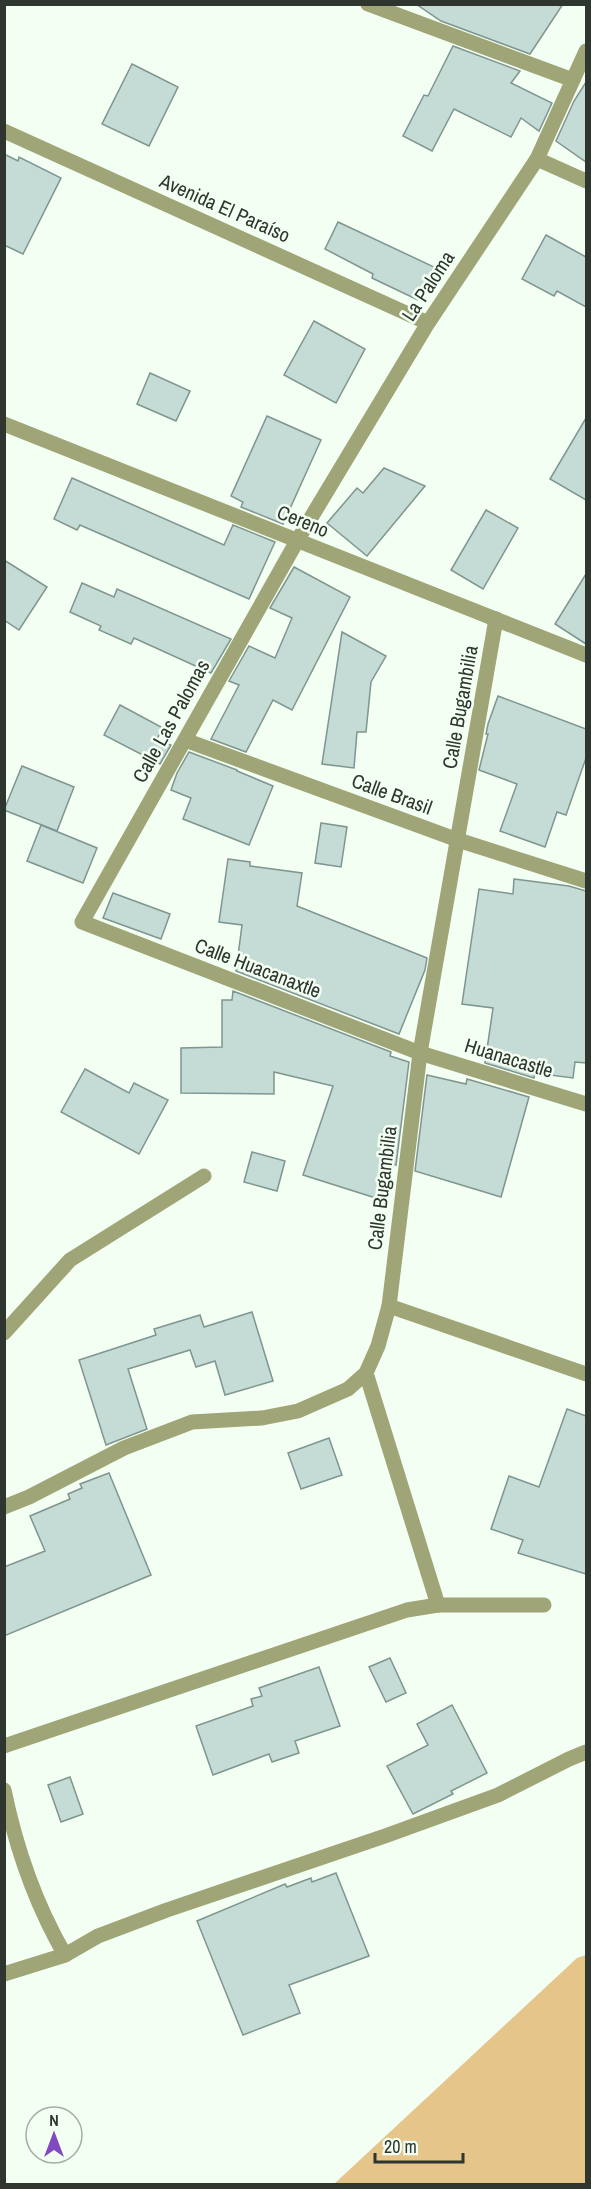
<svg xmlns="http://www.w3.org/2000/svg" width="591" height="2189" font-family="'Archivo Narrow',sans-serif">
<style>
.green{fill:#e5c58a}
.building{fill:#c4dcd5;stroke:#7f958f;stroke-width:1.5}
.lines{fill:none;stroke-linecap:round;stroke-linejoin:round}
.minor{stroke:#9fa576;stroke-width:15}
.labels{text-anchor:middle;stroke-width:5;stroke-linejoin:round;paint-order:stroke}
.street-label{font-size:20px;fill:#2f352f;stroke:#f2fff2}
</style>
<rect width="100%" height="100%" fill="#f2fff2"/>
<path class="green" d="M 586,1955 L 586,2184 L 334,2184 L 577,1958 Z"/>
<g class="building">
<path d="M 416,4 L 563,4 L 530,54 L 441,21 Z"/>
<path d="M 453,46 L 520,71 L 511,83 L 552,103 L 539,131 L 521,118 L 511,137 L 454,109 L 432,151 L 403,136 L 424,95 L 428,96 Z"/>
<path d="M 132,64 L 178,87 L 149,146 L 102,124 Z"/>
<path d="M 586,82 L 586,162 L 556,141 L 574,101 Z"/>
<path d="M 4,154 L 18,161 L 19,157 L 61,178 L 23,254 L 4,245 Z"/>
<path d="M 338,222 L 434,267 L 418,300 L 372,278 L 373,274 L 325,249 Z"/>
<path d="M 546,235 L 586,257 L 586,307 L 557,291 L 554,296 L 522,279 Z"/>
<path d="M 314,321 L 365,349 L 336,403 L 284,375 Z"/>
<path d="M 150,373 L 190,391 L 176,421 L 137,404 Z"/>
<path d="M 267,416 L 321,440 L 283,524 L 241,507 L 243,502 L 231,496 Z"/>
<path d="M 586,418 L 586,500 L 550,479 Z"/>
<path d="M 384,468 L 425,486 L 367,556 L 327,523 L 357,488 L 363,493 Z"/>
<path d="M 72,478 L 224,545 L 233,525 L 275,542 L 249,599 L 80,525 L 77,530 L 54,519 Z"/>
<path d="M 486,510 L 518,528 L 483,589 L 451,570 Z"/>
<path d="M 4,560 L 47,587 L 19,630 L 4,620 Z"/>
<path d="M 294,567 L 350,597 L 292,710 L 273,700 L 246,752 L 211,739 L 239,685 L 229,681 L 249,646 L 275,658 L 292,618 L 270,608 Z"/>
<path d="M 586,574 L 586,644 L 555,624 Z"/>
<path d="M 82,583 L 114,597 L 117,589 L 231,639 L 211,673 L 134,638 L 131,644 L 99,630 L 101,626 L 70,612 Z"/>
<path d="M 342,632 L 386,656 L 371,682 L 366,732 L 357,732 L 354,768 L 322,764 Z"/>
<path d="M 498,696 L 586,729 L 586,758 L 566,815 L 557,812 L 545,847 L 500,831 L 517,784 L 479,770 L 488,734 L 486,734 L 488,724 Z"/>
<path d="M 120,705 L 163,728 L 157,739 L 171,745 L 160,764 L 104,735 Z"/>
<path d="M 189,752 L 237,770 L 237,771 L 273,786 L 249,845 L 183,819 L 191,798 L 171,790 L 177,773 Z"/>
<path d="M 22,766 L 74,787 L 57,831 L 4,810 Z"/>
<path d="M 321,823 L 347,827 L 341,867 L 315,863 Z"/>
<path d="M 41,825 L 97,848 L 83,883 L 27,861 Z"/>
<path d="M 228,859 L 250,862 L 250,866 L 302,873 L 297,906 L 427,958 L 425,970 L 399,1034 L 236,971 L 242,925 L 219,922 Z"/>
<path d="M 514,879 L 569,886 L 586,891 L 586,1063 L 575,1062 L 573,1078 L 535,1073 L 534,1078 L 485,1063 L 493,1008 L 462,1004 L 479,889 L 513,894 Z"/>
<path d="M 113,893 L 170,914 L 161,939 L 103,918 Z"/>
<path d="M 233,991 L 391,1052 L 390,1056 L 409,1062 L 396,1165 L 394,1164 L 382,1200 L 303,1175 L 333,1086 L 274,1072 L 274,1094 L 181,1093 L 181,1048 L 222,1047 L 222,1000 L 232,1000 Z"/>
<path d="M 85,1069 L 129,1093 L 134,1083 L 168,1100 L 139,1154 L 61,1112 Z"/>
<path d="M 427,1075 L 466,1084 L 467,1079 L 529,1097 L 501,1197 L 415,1171 Z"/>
<path d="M 252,1152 L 285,1161 L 277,1191 L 244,1182 Z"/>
<path d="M 252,1312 L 273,1381 L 225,1395 L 215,1361 L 196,1367 L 190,1350 L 128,1369 L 147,1429 L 106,1445 L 79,1360 L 156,1335 L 154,1329 L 200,1315 L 204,1327 Z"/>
<path d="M 567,1409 L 586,1416 L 586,1574 L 518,1553 L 523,1540 L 491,1529 L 509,1476 L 539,1487 Z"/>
<path d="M 329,1438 L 342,1475 L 301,1489 L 288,1453 Z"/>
<path d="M 109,1473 L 151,1575 L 4,1636 L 4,1567 L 45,1551 L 30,1516 L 70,1499 L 68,1494 L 82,1488 L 80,1484 Z"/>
<path d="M 390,1658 L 406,1693 L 386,1702 L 369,1667 Z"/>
<path d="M 319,1667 L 340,1726 L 295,1741 L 299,1753 L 272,1762 L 269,1754 L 213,1775 L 196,1726 L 253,1706 L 251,1699 L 262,1696 L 259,1688 Z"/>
<path d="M 452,1705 L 487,1773 L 451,1791 L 453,1794 L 413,1814 L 387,1766 L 428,1745 L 417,1724 Z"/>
<path d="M 70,1777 L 83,1814 L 61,1822 L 48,1785 Z"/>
<path d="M 336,1873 L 369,1956 L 289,1985 L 300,2013 L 243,2035 L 197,1921 L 285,1884 L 287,1887 L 311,1878 L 312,1882 Z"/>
</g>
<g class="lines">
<g class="minor">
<path d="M 368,4 L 573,80"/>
<path d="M 586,51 L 537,159 L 428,323 L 297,541 L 82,922 L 420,1053 L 586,1104"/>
<path d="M 4,131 L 428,323"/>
<path d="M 537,159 L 586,181"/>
<path d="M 4,424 L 586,655"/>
<path d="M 185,740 L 458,840 L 586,881"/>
<path d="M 389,1306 L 586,1374"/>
<path d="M 4,1333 L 70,1260 L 204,1176"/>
<path d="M 366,1373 L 438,1605"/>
<path d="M 4,1507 L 29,1497 L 124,1448 L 192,1422 L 262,1418 L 298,1411 L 348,1389 L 366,1373 L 378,1346 L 389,1306 L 420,1053 L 496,619"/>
<path d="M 4,1746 L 407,1610 L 438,1605 L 544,1605"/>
<path d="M 4,1790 C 16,1848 36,1905 65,1955"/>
<path d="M 4,1974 L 65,1955 L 98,1936 L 167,1910 L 385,1836 L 498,1795 L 569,1759 L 586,1752"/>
</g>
</g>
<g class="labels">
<g class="street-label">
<text transform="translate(225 208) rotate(24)" y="7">Avenida El Paraíso</text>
<text transform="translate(428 286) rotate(-57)" y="7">La Paloma</text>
<text transform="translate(303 521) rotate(22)" y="7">Cereno</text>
<text transform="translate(460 707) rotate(-80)" y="7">Calle Bugambilia</text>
<text transform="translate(171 721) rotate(-61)" y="7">Calle Las Palomas</text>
<text transform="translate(392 794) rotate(20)" y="7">Calle Brasil</text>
<text transform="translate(258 968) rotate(21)" y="7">Calle Huacanaxtle</text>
<text transform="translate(509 1058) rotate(17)" y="7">Huanacastle</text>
<text transform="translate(382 1188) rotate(-83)" y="7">Calle Bugambilia</text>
</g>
</g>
<rect width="591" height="2189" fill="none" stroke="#2f352f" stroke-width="12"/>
<g transform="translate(54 2135)"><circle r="28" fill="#f2fff2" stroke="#a4aea4" stroke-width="1.5"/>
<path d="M0-4.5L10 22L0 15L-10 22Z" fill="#824ac1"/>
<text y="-9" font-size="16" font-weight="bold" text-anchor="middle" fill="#2f352f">N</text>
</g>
<path d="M375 2153v9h88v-9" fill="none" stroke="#2f352f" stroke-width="3"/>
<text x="384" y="2153" font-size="18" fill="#2f352f" stroke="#f2fff2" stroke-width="4.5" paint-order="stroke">20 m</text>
</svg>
